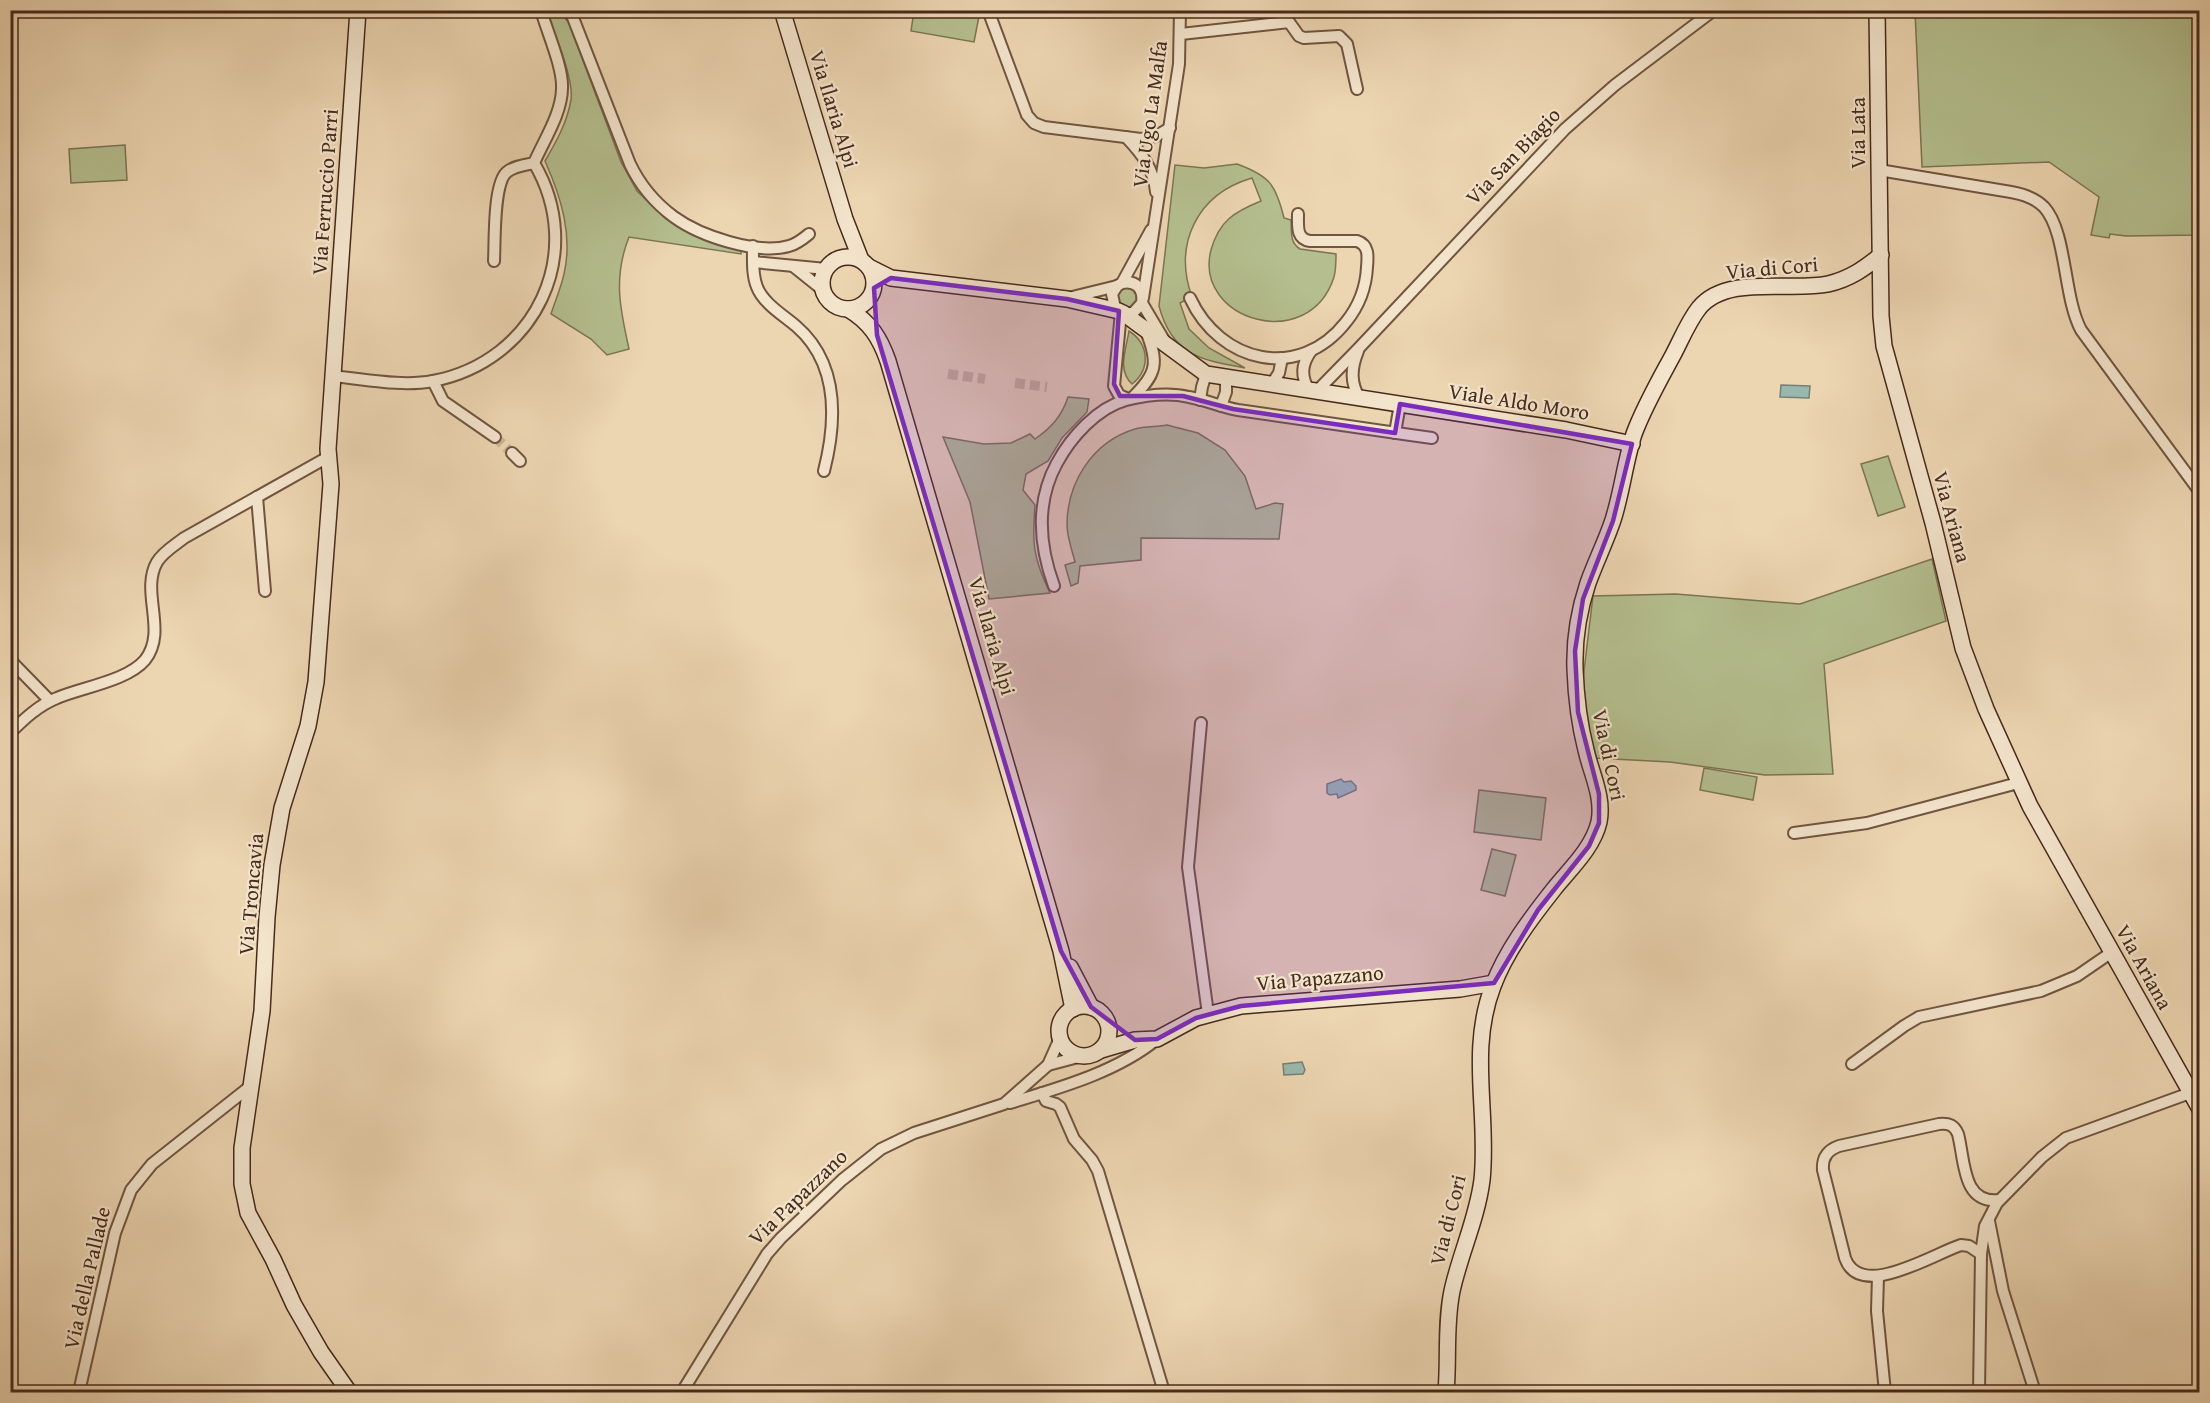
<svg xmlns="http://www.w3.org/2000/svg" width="2210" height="1403" font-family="'Gentium Book Plus',serif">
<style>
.green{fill:#b4be8e;stroke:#7d7454;stroke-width:1.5}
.water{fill:#99b8ad;stroke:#787f73;stroke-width:1.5}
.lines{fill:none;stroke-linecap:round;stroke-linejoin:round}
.street-tunnel{stroke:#cbb393;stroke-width:10;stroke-dasharray:10 5;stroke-linecap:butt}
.street-casing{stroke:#705540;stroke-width:14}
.secondary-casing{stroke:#462a1b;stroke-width:18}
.street{stroke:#f3e4cc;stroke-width:10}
.secondary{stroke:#f3e4cc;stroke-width:15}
.marked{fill:#7b2cbf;fill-opacity:0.2;stroke:#7b2cbf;stroke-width:4.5;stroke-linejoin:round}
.labels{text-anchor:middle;stroke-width:4.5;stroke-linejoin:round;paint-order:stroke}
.street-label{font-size:21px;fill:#462a1b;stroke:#f3e4cc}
</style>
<rect width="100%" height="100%" fill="#ecd5b1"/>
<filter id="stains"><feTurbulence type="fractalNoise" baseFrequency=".00333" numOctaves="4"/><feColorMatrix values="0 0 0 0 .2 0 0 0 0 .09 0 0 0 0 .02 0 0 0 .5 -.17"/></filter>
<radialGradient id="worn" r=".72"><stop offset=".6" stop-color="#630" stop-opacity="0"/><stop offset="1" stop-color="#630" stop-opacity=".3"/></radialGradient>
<g class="green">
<path d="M 554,11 L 561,13 L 569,23 L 621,162 L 637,191 L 666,219 L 692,233 L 741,247 L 741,254 L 629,237 C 613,277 620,309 629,349 L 607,355 L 591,339 L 551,314 C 555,301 561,288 564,274 C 573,235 561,197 545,161 C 556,142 567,123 571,100 C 574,79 555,35 548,14 Z"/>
<path d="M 914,11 L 980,11 L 974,42 L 911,31 Z"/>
<path d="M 1915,11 L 2199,11 L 2199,235 L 2126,236 L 2110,234 L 2109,238 L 2091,235 L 2099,197 L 2049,162 L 1922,167 Z"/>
<path d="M 125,145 L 127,180 L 71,183 L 69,149 Z"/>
<path d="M 1237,164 C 1270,176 1276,185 1284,218 L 1291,220 C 1292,231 1289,242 1300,249 L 1336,254 C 1336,262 1336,270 1334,277 C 1309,355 1193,320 1211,250 C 1219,221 1234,212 1261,201 L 1252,178 C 1197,194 1173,244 1192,297 L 1180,303 L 1189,329 L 1209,348 L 1245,368 C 1200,360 1172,355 1159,306 L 1175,165 L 1204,168 Z"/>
<circle cx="1127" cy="298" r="10"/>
<path d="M 1129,331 C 1149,344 1151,369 1132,384 C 1117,370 1126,350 1129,331 Z"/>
<path d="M 1068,397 L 1089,399 L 1087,412 L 1062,438 L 1048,461 L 1026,474 L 1023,490 L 1035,505 C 1032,543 1033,558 1050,593 L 989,599 L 970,502 L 943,437 L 984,444 L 1011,443 L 1030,434 L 1035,439 C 1051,428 1062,416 1068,397 Z"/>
<path d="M 1167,425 L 1198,433 L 1225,450 L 1245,476 L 1256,509 L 1275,503 L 1283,504 L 1279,539 L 1141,538 L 1141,560 L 1080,566 L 1078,583 L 1071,586 L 1065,565 L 1075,562 C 1072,550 1067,537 1067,525 C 1067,483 1092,442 1135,429 C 1144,426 1157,427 1167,425 Z"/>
<path d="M 1888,456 L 1905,507 L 1878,516 L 1861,464 Z"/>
<path d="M 1932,559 L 1946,621 L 1824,664 L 1833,774 L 1765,775 L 1670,762 L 1594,758 L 1583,714 L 1583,679 L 1593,596 L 1676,594 L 1800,604 Z"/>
<path d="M 1704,768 L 1757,777 L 1753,800 L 1700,790 Z"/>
<path d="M 1479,790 L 1546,798 L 1541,840 L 1474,832 Z"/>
<path d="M 1492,849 L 1516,855 L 1505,896 L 1481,890 Z"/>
</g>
<g class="water">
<path d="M 1781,385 L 1810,386 L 1809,398 L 1780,397 Z"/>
<path d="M 1341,779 L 1344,782 L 1351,781 L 1356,786 L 1356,790 L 1338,798 L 1337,794 L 1330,795 L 1327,793 L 1327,784 Z"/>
<path d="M 1302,1062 L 1305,1070 L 1303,1074 L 1284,1075 L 1283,1064 Z"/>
</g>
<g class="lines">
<g class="street-tunnel">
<path d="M 948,374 L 985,379"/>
<path d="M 1015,383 L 1047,387"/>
<path d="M 495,437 L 512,453"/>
</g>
<g class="street-casing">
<g id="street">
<path d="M 570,10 L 630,164 C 640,185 655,203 674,217 C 700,236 757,255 789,246 C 797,244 803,239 809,234"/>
<path d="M 988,10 L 1027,115 L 1034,123 L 1044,127 L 1141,139 L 1156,136 L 1170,128"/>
<path d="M 1181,34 L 1289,22 L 1299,36 L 1304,38 L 1339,36 L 1347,44 L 1357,89"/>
<path d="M 1126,137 C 1142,154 1154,169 1156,192"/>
<path d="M 1879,170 L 2011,192 C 2023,194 2035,198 2044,207 C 2067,232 2063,296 2081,330 L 2200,492"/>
<path d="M 753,246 C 753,260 752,275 757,287 C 763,303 783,315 796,326 C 839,363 837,420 824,471"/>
<path d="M 494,261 C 495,243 493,183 507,172 C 514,166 525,165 534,163 C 544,140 562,113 562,88 C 563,67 547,32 541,10"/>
<path d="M 753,262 L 826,269"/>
<path d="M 793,266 L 823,290"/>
<path d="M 1122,283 C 1136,280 1144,289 1142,303 L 1133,313 L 1123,313 L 1115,308 L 1112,294 L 1117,286 L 1122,283 L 1151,230"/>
<path d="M 1068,298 L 1117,286"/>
<path d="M 1143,298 L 1179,64 L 1180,10"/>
<path d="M 1190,298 C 1220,363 1299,382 1346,322 C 1359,306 1366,288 1367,267 C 1368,256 1369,245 1357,241 L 1310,241 C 1296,239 1298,226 1298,214"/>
<path d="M 1142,303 L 1164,340"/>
<path d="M 1121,312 L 1114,386 L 1119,395 L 1128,399"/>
<path d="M 1358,351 C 1351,368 1350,383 1360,399"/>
<path d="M 332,376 C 365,379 401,387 433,381 C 536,361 587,253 534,163"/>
<path d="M 433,381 L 443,401 L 495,437"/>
<path d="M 1271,385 L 1279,373 L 1282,358"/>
<path d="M 1309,391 C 1301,376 1301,365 1311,351"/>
<path d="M 1316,392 L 1359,348 L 1565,129 L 1615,85 L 1714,10"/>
<path d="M 1132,398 C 1157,374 1159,363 1146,331"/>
<path d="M 1200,400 L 1202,387 L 1206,374"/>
<path d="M 1221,406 L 1226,392 L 1226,377"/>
<path d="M 1395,433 L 1400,404"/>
<path d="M 512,453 L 520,461"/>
<path d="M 257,497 L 265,591"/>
<path d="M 1054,586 C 1039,545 1035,503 1057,463 C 1071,437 1097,408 1126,400 C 1146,395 1169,392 1189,397 C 1206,400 1221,407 1238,410 C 1302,419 1367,429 1432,438"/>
<path d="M 10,660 L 50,701"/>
<path d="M 1201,723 L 1188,867 L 1208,1014"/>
<path d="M 10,733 C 24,719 39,705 57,698 C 83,687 127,681 145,660 C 168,631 140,592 157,562 C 163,552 175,545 184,538 L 328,457"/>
<path d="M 1794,833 L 1867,823 L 2018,783"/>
<path d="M 1852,1064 L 1904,1026 L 1919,1017 L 2041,991 L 2077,976 L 2112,952"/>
<path d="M 1048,1065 L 1082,1056"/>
<path d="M 1042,1093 L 1046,1101 L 1056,1104 L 1060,1107 L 1074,1139 L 1092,1160 L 1098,1171 L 1164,1392"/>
<path d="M 1010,1103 C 1059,1088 1117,1072 1157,1039"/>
<path d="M 1989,1221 L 2003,1291 L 2035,1392"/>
<path d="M 1981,1254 L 1969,1246 L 1961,1245 C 1933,1254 1860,1301 1845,1258 L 1823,1170 C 1822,1157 1828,1150 1839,1146 L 1939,1124 C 1949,1123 1954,1125 1958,1134 C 1965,1161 1962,1204 1999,1200"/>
<path d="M 1878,1276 L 1877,1311 L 1885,1392"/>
<path d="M 79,1392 L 115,1233 L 131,1190 L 152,1164 L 252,1085"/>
<path d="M 682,1392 L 767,1254 L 781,1238 L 842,1180 L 881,1149 L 914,1133 L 1004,1104 L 1048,1065 L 1060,1038"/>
<path d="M 1979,1392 L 1981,1254 L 1985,1226 L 1997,1203 L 2042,1157 L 2066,1138 L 2190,1093"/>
</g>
</g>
<g class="secondary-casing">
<g id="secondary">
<path d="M 782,10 L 845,219 L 861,260"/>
<path d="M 1877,10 L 1881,316 L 1884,346 L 1933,523 L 1963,648 L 1986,709 L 2030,806 L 2200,1109"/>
<circle cx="848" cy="283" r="26"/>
<path d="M 869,267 L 891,278 L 1067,299 L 1119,311"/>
<path d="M 848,309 C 870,322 880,338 888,361 L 1061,951 L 1073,1009"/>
<path d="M 1123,313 L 1206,374 L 1566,430 L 1632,444"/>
<path d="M 1070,967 L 1091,1007"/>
<circle cx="1084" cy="1031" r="25"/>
<path d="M 1101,1050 L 1135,1040 L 1157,1039 L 1196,1018 L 1241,1006 L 1460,989 L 1494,983"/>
<path d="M 349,1392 L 321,1352 L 294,1305 L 273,1259 L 248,1213 L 242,1184 L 242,1148 L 262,1011 L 267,917 L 272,865 L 282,808 L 308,726 L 316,682 L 331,484 L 328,449 L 358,10"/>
<path d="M 1446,1392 C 1449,1359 1445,1325 1452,1291 C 1460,1254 1477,1219 1482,1180 C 1489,1114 1468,1051 1493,986 C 1506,951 1531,918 1554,889 C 1570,869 1593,848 1599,822 C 1604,797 1591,773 1586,750 C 1579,723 1576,696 1575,669 C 1574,640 1579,610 1588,583 C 1596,561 1606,541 1613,520 C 1622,492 1625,462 1634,434 C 1644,407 1659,381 1673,355 C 1681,340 1688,322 1699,308 C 1727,274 1790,292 1828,284 C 1850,279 1865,268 1881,255"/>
</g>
</g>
<use href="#street" class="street"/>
<use href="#secondary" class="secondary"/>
</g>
<path class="marked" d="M 891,278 L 1067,299 L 1119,311 L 1114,384 L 1120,396 L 1183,396 L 1233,409 L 1395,433 L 1400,404 L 1632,444 L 1613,521 L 1583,599 L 1575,651 L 1578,712 L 1599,794 L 1599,823 L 1589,846 L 1538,910 L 1494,983 L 1241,1006 L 1196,1018 L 1157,1039 L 1135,1040 L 1091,1007 L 1061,951 L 877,335 L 874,288 Z"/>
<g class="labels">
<g class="street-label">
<text transform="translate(834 109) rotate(73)" y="7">Via Ilaria Alpi</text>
<text transform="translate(1150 114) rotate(-82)" y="7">Via Ugo La Malfa</text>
<text transform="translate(1858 133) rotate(-90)" y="7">Via Lata</text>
<text transform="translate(1513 156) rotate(-46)" y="7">Via San Biagio</text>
<text transform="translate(325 192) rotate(-86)" y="7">Via Ferruccio Parri</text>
<text transform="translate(1772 268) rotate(-5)" y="7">Via di Cori</text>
<text transform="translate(1519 402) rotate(9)" y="7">Viale Aldo Moro</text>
<text transform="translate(1952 517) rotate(75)" y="7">Via Ariana</text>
<text transform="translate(992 636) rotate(74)" y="7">Via Ilaria Alpi</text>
<text transform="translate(1609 755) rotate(78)" y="7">Via di Cori</text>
<text transform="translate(251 894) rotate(-85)" y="7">Via Troncavia</text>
<text transform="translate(2144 967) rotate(61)" y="7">Via Ariana</text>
<text transform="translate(1320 978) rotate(-5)" y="7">Via Papazzano</text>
<text transform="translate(798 1197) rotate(-44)" y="7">Via Papazzano</text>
<text transform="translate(1448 1220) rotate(-76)" y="7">Via di Cori</text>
<text transform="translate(87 1278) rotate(-77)" y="7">Via della Pallade</text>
</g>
</g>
<rect width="2210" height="1403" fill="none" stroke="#ecd5b1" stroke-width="36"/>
<rect x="12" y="12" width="2186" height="1379" fill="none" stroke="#462a1b" stroke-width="3"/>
<rect x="18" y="18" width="2174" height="1367" fill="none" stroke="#462a1b" stroke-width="1.5"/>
<rect width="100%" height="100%" filter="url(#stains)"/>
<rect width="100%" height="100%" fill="url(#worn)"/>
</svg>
